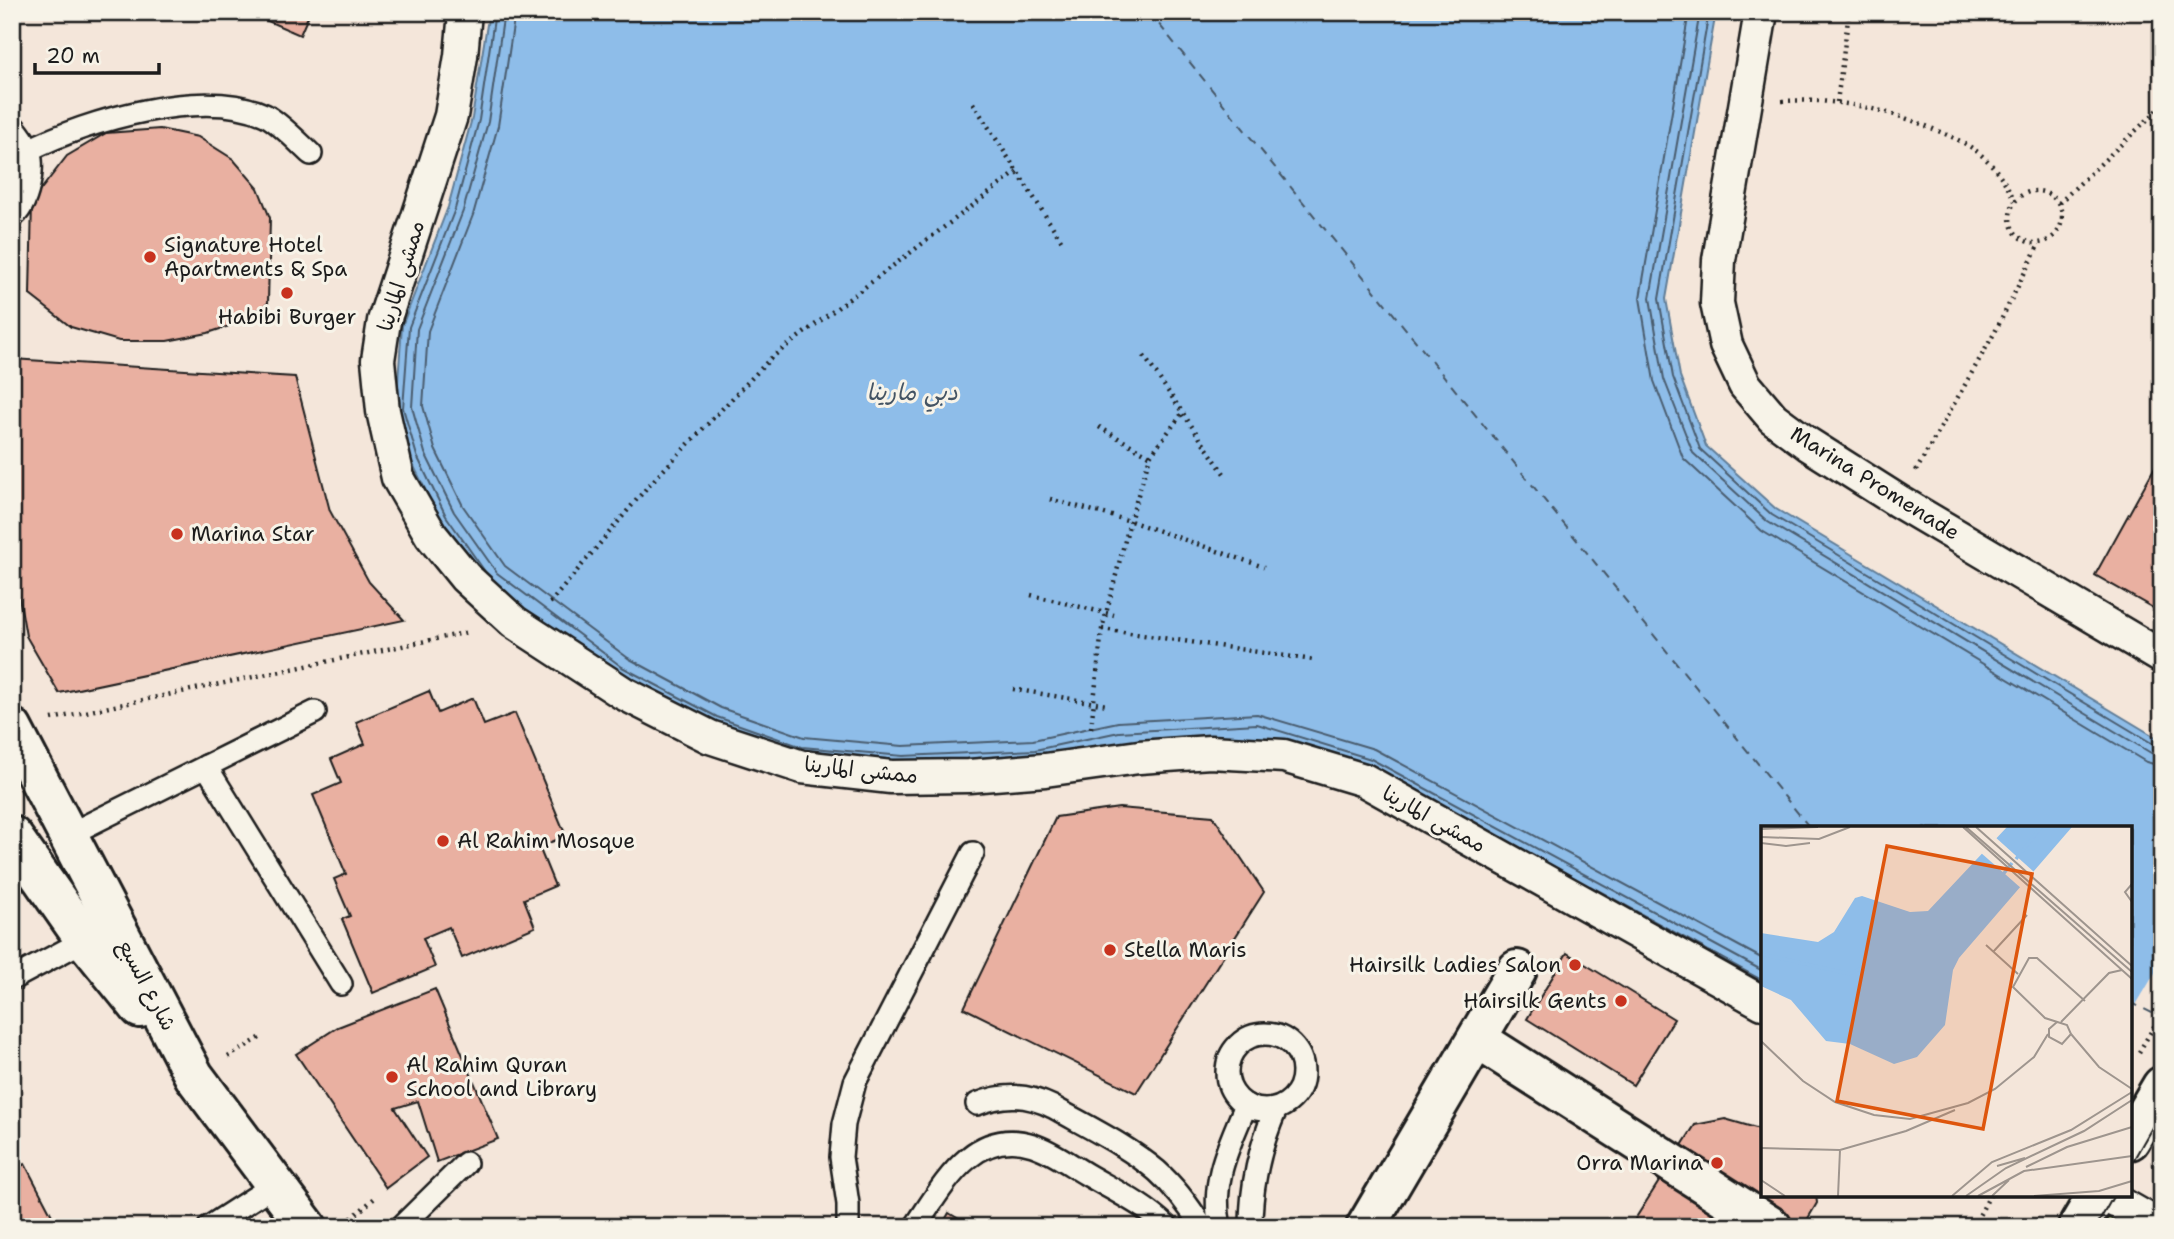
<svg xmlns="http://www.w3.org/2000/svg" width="2174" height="1239" font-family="'Shantell Sans','Playpen Sans Arabic',sans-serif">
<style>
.green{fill:#cfe79c;stroke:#76825c;stroke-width:2}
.water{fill:#8ebde9;stroke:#607d97;stroke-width:2}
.pier{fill:#f4e6da}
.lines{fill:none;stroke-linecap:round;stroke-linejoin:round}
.shore{stroke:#4a5c6e;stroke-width:2}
.ferry{stroke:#445464;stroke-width:2;stroke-dasharray:9 7;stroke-linecap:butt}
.building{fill:#e9b0a1;stroke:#1c1c1c;stroke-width:2}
.service-casing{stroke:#1c1c1c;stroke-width:26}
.pedestrian-casing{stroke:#1c1c1c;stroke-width:37}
.minor-casing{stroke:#1c1c1c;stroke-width:44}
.path{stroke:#1c1c1c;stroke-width:4.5;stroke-dasharray:2 5;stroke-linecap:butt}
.service{stroke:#f7f3e8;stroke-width:21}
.pedestrian{stroke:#f7f3e8;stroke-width:32}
.minor{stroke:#f7f3e8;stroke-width:38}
.tram{stroke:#1c1c1c;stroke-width:2}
.poi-dot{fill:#c8321e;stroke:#f7f3e8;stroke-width:2.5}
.labels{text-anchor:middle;stroke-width:6;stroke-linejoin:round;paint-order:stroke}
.poi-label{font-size:21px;fill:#1c1c1c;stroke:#f7f3e8;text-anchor:start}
.street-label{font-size:21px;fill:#1c1c1c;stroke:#f7f3e8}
.water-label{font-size:23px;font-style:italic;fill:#445464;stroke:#f7f3e8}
.inset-river{fill:none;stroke:#8ebde9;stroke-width:3.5}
.inset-road{fill:none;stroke:#9e958e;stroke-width:2}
.view{fill:#de560d;fill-opacity:0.15;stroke:#de560d;stroke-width:3.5}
.inset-edge{fill:none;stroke:#1c1c1c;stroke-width:3.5}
</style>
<rect width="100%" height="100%" fill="#f4e6da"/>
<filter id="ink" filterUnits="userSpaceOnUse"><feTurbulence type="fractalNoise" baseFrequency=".0143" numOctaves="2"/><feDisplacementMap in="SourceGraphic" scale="14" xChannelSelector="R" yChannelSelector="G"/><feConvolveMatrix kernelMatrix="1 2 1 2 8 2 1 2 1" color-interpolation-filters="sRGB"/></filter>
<g filter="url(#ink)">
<path class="green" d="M 2072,1195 L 2079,1195 L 2134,1227 L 2054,1227 Z"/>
<path class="water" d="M 489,12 L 1716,12 L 1666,299 L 1680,376 L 1706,446 L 1776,509 L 2162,741 L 2162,1216 L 2130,1195 L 2130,828 L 1763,828 L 1763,989 L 1257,740 L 1037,766 L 798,763 L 614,681 L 486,584 L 440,520 L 410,458 L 396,409 L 402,326 L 448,207 L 472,118 Z"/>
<path class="pier" d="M 2162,961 L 2162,1220 L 2130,1195 L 2130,1015 Z"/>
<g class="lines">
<g class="shore">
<path d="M 504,12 L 488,122 L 463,211 L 417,329 L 412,407 L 425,453 L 454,512 L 497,573 L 622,667 L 717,717 L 802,747 L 903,756 L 1035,750 L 1119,732 L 1257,724 L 1371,759 L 1763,971"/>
<path d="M 515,12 L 498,126 L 473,215 L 428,331 L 423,406 L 435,449 L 463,506 L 505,566 L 628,658 L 721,708 L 804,737 L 903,746 L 1033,740 L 1118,722 L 1257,714 L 1374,749 L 1763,959"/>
<path d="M 1689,12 L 1640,298 L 1654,381 L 1683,458 L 1762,531 L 2146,762 L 2162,766"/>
<path d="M 1700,12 L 1650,298 L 1664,379 L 1693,453 L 1768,522 L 2151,753 L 2162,755"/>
<path d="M 1709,12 L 1659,299 L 1673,377 L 1700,449 L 1772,515 L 2155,745 L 2162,746"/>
<path d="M 486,573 L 446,516 L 417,456 L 403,408 L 409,327 L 455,209 L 479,120 L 495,12"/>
<path d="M 1590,886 L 1763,981"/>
</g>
<g class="ferry">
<path d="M 1149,12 L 1810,828"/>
<path d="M 2130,1002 L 2162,1018"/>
</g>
</g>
<g class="building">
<path d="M 247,12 L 310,12 L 300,35 Z"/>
<path d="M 160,129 L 198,137 L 233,159 L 258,188 L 270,218 L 268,303 L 244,321 L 208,333 L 167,341 L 119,341 L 71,327 L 30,295 L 32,201 L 67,156 L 106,133 Z"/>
<path d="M 12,359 L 295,377 L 330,511 L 369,582 L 404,620 L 59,693 L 26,636 L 12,557 Z"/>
<path d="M 2162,454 L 2162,613 L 2095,575 Z"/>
<path d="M 429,691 L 438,713 L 473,698 L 484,725 L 515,713 L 566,836 L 539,847 L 555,886 L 524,899 L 535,927 L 462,958 L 449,927 L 423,938 L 435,967 L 373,993 L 342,919 L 350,916 L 334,879 L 346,874 L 313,795 L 341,783 L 331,759 L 365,744 L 356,722 Z"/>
<path d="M 1119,808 L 1213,816 L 1264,892 L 1136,1093 L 964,1008 L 1056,817 Z"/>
<path d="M 1567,953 L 1674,1019 L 1633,1085 L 1527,1019 Z"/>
<path d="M 435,989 L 498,1139 L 437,1162 L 418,1101 L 395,1108 L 427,1157 L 386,1188 L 296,1054 L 338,1027 Z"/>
<path d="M 1725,1119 L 1763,1130 L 1763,1195 L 1816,1195 L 1817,1203 L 1803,1227 L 1630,1227 L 1695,1125 Z"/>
<path d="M 25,1164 L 58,1227 L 12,1227 L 12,1171 Z"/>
<path d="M 949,1213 L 972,1227 L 941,1227 Z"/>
</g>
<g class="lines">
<g class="service-casing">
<g id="service">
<path d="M 12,126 L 15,128 C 20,134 25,141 28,148 C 36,165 28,207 12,217"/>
<path d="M 29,150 C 88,120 203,87 265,115 C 278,121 300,144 311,154"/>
<path d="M 206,766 L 341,984"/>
<path d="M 68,835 L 315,712"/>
<path d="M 12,979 L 85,940"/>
<circle cx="1265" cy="1072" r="38"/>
<path d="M 977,1104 C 1004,1093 1027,1094 1053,1107 C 1088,1127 1126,1145 1157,1171 C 1175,1187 1189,1206 1202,1227"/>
<path d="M 209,1227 L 274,1185"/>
<path d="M 401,1227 L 466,1163"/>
<path d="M 848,1227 L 848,1204 L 841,1157 L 844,1124 L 855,1082 L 973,853"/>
<path d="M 915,1227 C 943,1186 973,1126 1033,1145 C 1052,1151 1069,1164 1086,1174 C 1113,1190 1144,1204 1167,1227"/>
<path d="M 1220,1227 C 1210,1182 1229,1145 1246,1105"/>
<path d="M 1251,1227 C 1251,1185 1259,1148 1276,1109"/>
</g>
</g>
<g class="pedestrian-casing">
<g id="pedestrian">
<path d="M 465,12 L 461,56 L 451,116 L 384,321 L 378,360 L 383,411 L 398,478 L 431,535 L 465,577 L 514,622 L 623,693 L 710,737 L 802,767 L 891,777 L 969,776 L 1045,770 L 1139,757 L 1210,752 L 1284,756 L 1364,780 L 1763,1003"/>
<path d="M 1761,12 L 1719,260 L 1717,303 L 1726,345 L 1745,385 L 1773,418 L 1808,444 L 1898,501 L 2162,657"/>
<path d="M 2105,1195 L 2161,1227"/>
</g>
</g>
<g class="minor-casing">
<g id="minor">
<path d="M 12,728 L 194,1076 L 307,1227"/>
<path d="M 12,836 L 85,940 L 140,1008"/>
<path d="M 1477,1039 L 1772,1227"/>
<path d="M 2130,1140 L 2162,1086"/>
<path d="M 1366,1227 L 1517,970"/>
<path d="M 2078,1227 L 2097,1195"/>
</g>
</g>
<g class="path">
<path d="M 1782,101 C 1837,98 1888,109 1938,131 C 1953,137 1968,144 1980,154 C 1996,167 2006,183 2015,201"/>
<path d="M 1837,102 L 1849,12"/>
<path d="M 973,103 L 1063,243"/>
<circle cx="2036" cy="217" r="26"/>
<path d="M 2059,203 L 2162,106"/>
<path d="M 1144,356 L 1225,475"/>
<path d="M 1099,427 L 1150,456"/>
<path d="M 1916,471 L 1995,332 L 2039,244"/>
<path d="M 1050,499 L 1130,521 L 1264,567"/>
<path d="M 1031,595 L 1114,615"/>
<path d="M 550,603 L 649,485 L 771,358 L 1021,169"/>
<path d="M 1102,629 L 1313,660"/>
<path d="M 1013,689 L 1107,705"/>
<path d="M 52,719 L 469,632"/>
<path d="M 1091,728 L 1102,629 L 1130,521 L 1150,456 L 1184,411"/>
<path d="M 2139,1052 L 2162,1013"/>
<path d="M 228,1057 L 263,1036"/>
<path d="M 346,1223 L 377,1196"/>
<path d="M 1973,1227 L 1990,1195"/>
</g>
<use href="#service" class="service"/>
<use href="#pedestrian" class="pedestrian"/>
<use href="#minor" class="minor"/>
<g class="tram">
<path d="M 2130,1166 L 2162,1110"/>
<path d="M 2096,1227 L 2114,1195"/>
</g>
</g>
</g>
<g class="poi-dot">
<circle cx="150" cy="257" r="7"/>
<circle cx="287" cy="293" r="7"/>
<circle cx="177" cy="534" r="7"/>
<circle cx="443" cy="841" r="7"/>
<circle cx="1110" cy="950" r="7"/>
<circle cx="1575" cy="965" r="7"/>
<circle cx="1621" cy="1001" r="7"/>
<circle cx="392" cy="1077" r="7"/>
<circle cx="1717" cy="1163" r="7"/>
</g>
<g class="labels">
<g class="poi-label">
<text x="164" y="252">Signature Hotel<tspan x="164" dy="24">Apartments &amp; Spa</tspan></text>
<text x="287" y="324" text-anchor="middle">Habibi Burger</text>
<text x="191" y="541">Marina Star</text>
<text x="457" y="848">Al Rahim Mosque</text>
<text x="1124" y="957">Stella Maris</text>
<text x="1561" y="972" text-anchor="end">Hairsilk Ladies Salon</text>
<text x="1607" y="1008" text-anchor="end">Hairsilk Gents</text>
<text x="406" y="1072">Al Rahim Quran<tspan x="406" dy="24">School and Library</tspan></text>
<text x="1703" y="1170" text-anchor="end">Orra Marina</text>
</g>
<g class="street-label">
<text transform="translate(401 276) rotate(-73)" y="7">ممشى المارينا</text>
<text transform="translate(1875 483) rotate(32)" y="7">Marina Promenade</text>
<text transform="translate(861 770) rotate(6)" y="7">ممشى المارينا</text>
<text transform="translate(1434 819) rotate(29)" y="7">ممشى المارينا</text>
<text transform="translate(147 985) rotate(62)" y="7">شارع السبع</text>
</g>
<g class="water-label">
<text x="912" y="400">دبي مارينا</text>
</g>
</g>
<g transform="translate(1761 826)">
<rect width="371" height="371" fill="#f4e6da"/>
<path d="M 246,1 L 311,1 L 198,132 L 192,144 L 184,199 L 156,231 L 133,238 L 89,218 L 65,215 L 30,174 L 0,160 L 0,107 L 57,116 L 73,106 L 94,72 L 101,70 L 149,86 L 167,85 Z" fill="#8ebde9"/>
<path d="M 233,10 L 274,47 L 261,63 L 219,26 Z" fill="#f4e6da"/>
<path class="inset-river" d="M 255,33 L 280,1M 0,128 L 89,148 L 216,81 L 251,37"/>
<path class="inset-road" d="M 202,1 L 371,153M 205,1 L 371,146M 215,1 L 371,140M 0,3 L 57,1M 0,11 L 58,13 L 89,1M 0,17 L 25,20 L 49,17M 371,58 L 364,66 L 371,76M 225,119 L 257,148M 232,126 L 266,89M 296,196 L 288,203 L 288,211 L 301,218 L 310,208 L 306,199 L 284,192 L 252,161 L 268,132 L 276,132 L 324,175M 300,196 L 348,147 L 361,144M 310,208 L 338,241 L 371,263M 0,215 L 42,255 L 74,276 L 113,289 L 149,293 L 207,277 L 234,263 L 273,231 L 287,208M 0,322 L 79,324 L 145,305 L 194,284M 236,340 L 264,332M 265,341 L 306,321 L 371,301M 0,354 L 24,370M 77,370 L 79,324M 191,370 L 231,336 L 310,304 L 371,266M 205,370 L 245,342 L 323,305 L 371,274M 217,370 L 263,345 L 371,330M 231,370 L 248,354M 273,370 L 338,365 L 371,355"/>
<path class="view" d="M 126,20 L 271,48 L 222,303 L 76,275 Z"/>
<rect width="371" height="371" class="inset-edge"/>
</g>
<rect width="2174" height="1239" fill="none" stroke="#f7f3e8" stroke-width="42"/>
<rect x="21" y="21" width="2132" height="1197" fill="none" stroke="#1c1c1c" stroke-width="2.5" filter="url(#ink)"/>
<path d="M35 63v10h124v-10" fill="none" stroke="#1c1c1c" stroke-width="3.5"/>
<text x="46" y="63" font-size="21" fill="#1c1c1c" stroke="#f7f3e8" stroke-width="5" paint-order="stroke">20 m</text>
</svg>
